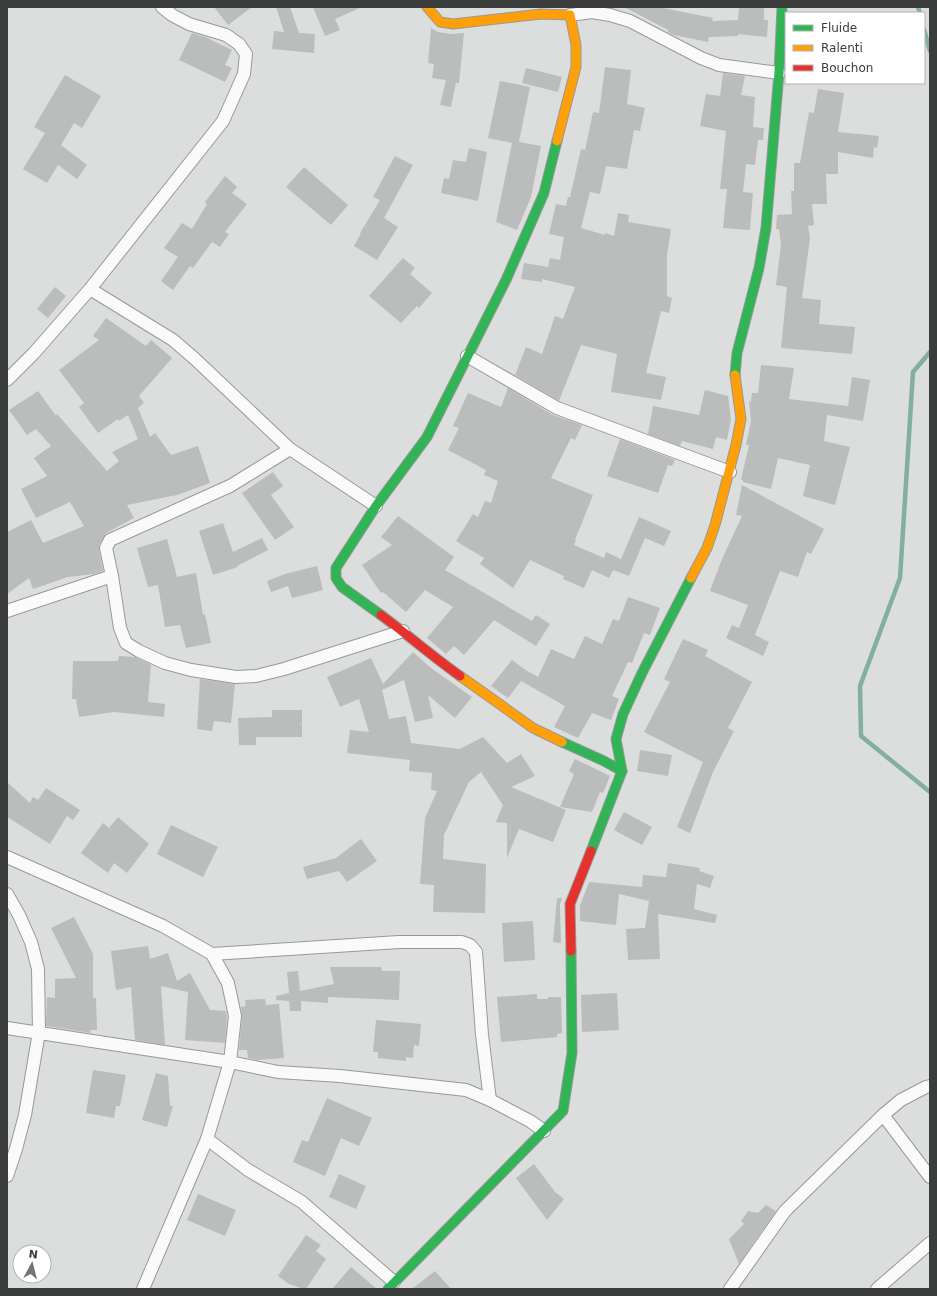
<svg xmlns="http://www.w3.org/2000/svg" width="937" height="1296" font-family="'DejaVu Sans',sans-serif">
<style>
.lines{fill:none;stroke-linecap:round;stroke-linejoin:round}
.stream{stroke:#82af9f;stroke-width:4.5}
.building{fill:#bbbcbc}
.street-casing{stroke:#979998;stroke-width:14}
.fast-casing{stroke:#979998;stroke-width:11}
.slow-casing{stroke:#979998;stroke-width:11}
.jam-casing{stroke:#979998;stroke-width:11}
.street{stroke:#fafafa;stroke-width:12}
.fast{stroke:#30b455;stroke-width:9}
.slow{stroke:#ff9f0a;stroke-width:9}
.jam{stroke:#e5322d;stroke-width:9}
</style>
<rect width="100%" height="100%" fill="#dcdedd"/>
<g class="lines">
<g class="stream">
<path d="M 918,7 L 920,13"/>
<path d="M 924,29 L 930,51"/>
<path d="M 930,352 L 913,372 L 900,578 L 860,686 L 861,736 L 930,792"/>
</g>
</g>
<g class="building">
<path d="M 214,7 L 252,7 L 228,25 Z"/>
<path d="M 276,7 L 290,7 L 299,33 L 315,34 L 314,53 L 272,49 L 274,31 L 284,32 Z"/>
<path d="M 313,7 L 362,7 L 335,19 L 340,30 L 325,36 Z"/>
<path d="M 624,7 L 658,7 L 713,18 L 712,21 L 738,20 L 739,7 L 764,7 L 764,20 L 768,20 L 767,37 L 738,34 L 738,36 L 709,37 L 708,42 L 674,35 L 668,32 L 668,30 Z"/>
<path d="M 431,28 L 438,32 L 451,34 L 464,33 L 459,83 L 456,83 L 451,107 L 440,105 L 446,80 L 432,78 L 434,64 L 428,63 Z"/>
<path d="M 192,33 L 205,37 L 232,50 L 225,65 L 232,68 L 225,82 L 179,60 Z"/>
<path d="M 605,67 L 631,70 L 627,104 L 645,108 L 640,131 L 634,130 L 627,169 L 606,166 L 600,194 L 590,192 L 581,228 L 605,235 L 605,233 L 614,236 L 618,213 L 629,215 L 628,222 L 671,229 L 667,255 L 667,296 L 672,298 L 669,313 L 661,311 L 646,373 L 666,377 L 661,400 L 611,392 L 617,354 L 581,345 L 559,401 L 515,375 L 526,347 L 542,354 L 555,316 L 563,319 L 575,287 L 542,279 L 542,282 L 521,279 L 524,263 L 548,267 L 550,258 L 560,260 L 564,237 L 549,234 L 556,204 L 566,206 L 568,197 L 570,197 L 581,149 L 585,150 L 593,112 L 599,113 Z"/>
<path d="M 526,68 L 562,77 L 558,92 L 522,83 Z"/>
<path d="M 723,73 L 745,76 L 741,95 L 755,97 L 753,127 L 764,128 L 763,140 L 758,140 L 755,165 L 746,164 L 743,192 L 753,193 L 750,230 L 723,228 L 727,189 L 720,189 L 726,131 L 700,126 L 706,94 L 720,96 Z"/>
<path d="M 65,75 L 101,96 L 82,128 L 74,123 L 61,145 L 87,165 L 77,179 L 58,165 L 47,183 L 23,169 L 45,133 L 34,127 Z"/>
<path d="M 500,81 L 530,87 L 519,142 L 541,146 L 531,197 L 517,230 L 496,222 L 512,143 L 488,138 Z"/>
<path d="M 818,89 L 844,93 L 838,132 L 879,136 L 877,148 L 874,147 L 873,158 L 838,152 L 838,174 L 826,174 L 827,204 L 812,204 L 814,225 L 808,226 L 810,238 L 802,298 L 821,300 L 819,324 L 855,327 L 852,354 L 781,348 L 787,287 L 776,285 L 781,245 L 779,229 L 776,229 L 777,215 L 792,214 L 791,191 L 794,191 L 794,163 L 800,163 L 809,112 L 814,113 Z"/>
<path d="M 469,148 L 487,152 L 478,201 L 441,193 L 444,178 L 449,179 L 453,160 L 466,162 Z"/>
<path d="M 395,156 L 413,165 L 384,218 L 398,227 L 377,260 L 354,246 L 361,233 L 360,233 L 380,200 L 373,197 Z"/>
<path d="M 304,167 L 348,205 L 331,225 L 286,187 Z"/>
<path d="M 225,176 L 237,187 L 232,193 L 247,204 L 225,232 L 229,234 L 220,247 L 212,242 L 193,268 L 190,266 L 173,290 L 161,281 L 178,257 L 164,248 L 182,223 L 192,229 L 207,204 L 205,202 Z"/>
<path d="M 403,258 L 415,268 L 410,274 L 432,293 L 419,308 L 417,306 L 401,323 L 369,296 Z"/>
<path d="M 55,287 L 66,296 L 48,318 L 37,309 Z"/>
<path d="M 106,318 L 146,346 L 151,340 L 172,358 L 139,396 L 144,403 L 138,408 L 150,437 L 155,433 L 171,455 L 198,446 L 210,483 L 177,495 L 127,505 L 134,518 L 106,533 L 99,545 L 99,550 L 103,571 L 94,574 L 68,577 L 33,589 L 29,578 L 7,594 L 7,532 L 31,520 L 43,543 L 84,526 L 70,502 L 36,518 L 21,489 L 47,476 L 34,458 L 51,446 L 36,429 L 27,435 L 9,410 L 38,391 L 56,416 L 57,414 L 107,471 L 119,461 L 112,452 L 138,439 L 128,415 L 119,421 L 118,419 L 98,433 L 79,407 L 84,403 L 59,370 L 99,340 L 93,336 Z"/>
<path d="M 761,365 L 794,368 L 789,399 L 848,406 L 852,377 L 870,380 L 863,421 L 827,415 L 824,441 L 850,447 L 835,505 L 803,496 L 810,465 L 778,458 L 771,489 L 743,482 L 743,480 L 741,480 L 749,445 L 746,445 L 751,421 L 749,401 L 751,402 L 752,393 L 758,393 Z"/>
<path d="M 508,388 L 553,415 L 582,425 L 575,440 L 571,438 L 551,478 L 593,495 L 575,540 L 576,540 L 574,545 L 604,558 L 606,552 L 621,559 L 639,517 L 671,531 L 664,546 L 645,538 L 629,576 L 613,570 L 609,578 L 592,570 L 584,588 L 563,579 L 564,576 L 530,560 L 513,588 L 480,564 L 484,558 L 456,541 L 473,514 L 478,517 L 485,501 L 491,503 L 498,481 L 484,475 L 486,470 L 448,450 L 459,428 L 453,426 L 468,393 L 501,407 Z"/>
<path d="M 705,390 L 728,396 L 731,419 L 727,440 L 716,437 L 713,449 L 682,441 L 680,446 L 648,434 L 653,406 L 699,415 Z"/>
<path d="M 620,439 L 675,460 L 672,466 L 668,465 L 658,493 L 607,476 Z"/>
<path d="M 273,472 L 283,486 L 271,495 L 294,527 L 275,540 L 242,493 Z"/>
<path d="M 742,485 L 824,529 L 811,554 L 807,552 L 798,577 L 780,571 L 755,635 L 769,642 L 763,656 L 726,638 L 732,625 L 739,628 L 748,605 L 710,591 L 722,559 L 742,516 L 736,515 Z"/>
<path d="M 398,516 L 454,557 L 445,570 L 532,621 L 536,615 L 550,624 L 536,646 L 494,620 L 464,655 L 454,646 L 446,654 L 427,638 L 453,607 L 425,590 L 406,612 L 383,592 L 381,593 L 362,565 L 392,545 L 381,537 Z"/>
<path d="M 223,523 L 233,552 L 262,538 L 268,550 L 237,566 L 238,567 L 213,575 L 199,531 Z"/>
<path d="M 167,539 L 177,577 L 196,573 L 203,615 L 205,614 L 211,643 L 186,648 L 180,625 L 165,627 L 158,585 L 148,587 L 137,548 Z"/>
<path d="M 317,566 L 323,590 L 292,598 L 288,586 L 271,592 L 267,581 L 285,574 Z"/>
<path d="M 628,597 L 660,608 L 650,635 L 644,633 L 632,663 L 628,662 L 612,696 L 619,699 L 611,720 L 592,713 L 578,738 L 554,727 L 565,706 L 521,681 L 508,698 L 491,686 L 512,660 L 524,669 L 538,677 L 551,649 L 574,659 L 585,636 L 602,644 L 613,619 L 619,621 Z"/>
<path d="M 683,639 L 708,650 L 705,656 L 752,682 L 728,728 L 734,731 L 713,772 L 690,833 L 677,827 L 703,762 L 644,732 L 670,682 L 664,679 Z"/>
<path d="M 413,652 L 431,668 L 472,697 L 455,718 L 428,695 L 433,718 L 415,722 L 404,680 L 382,690 L 389,719 L 406,716 L 411,743 L 460,749 L 483,737 L 507,763 L 521,754 L 535,776 L 511,787 L 566,810 L 553,842 L 519,829 L 507,858 L 507,823 L 496,822 L 503,805 L 481,772 L 469,782 L 444,835 L 443,859 L 486,864 L 485,913 L 433,912 L 434,885 L 420,884 L 425,818 L 437,791 L 431,790 L 432,773 L 409,771 L 410,760 L 347,753 L 350,730 L 369,732 L 359,699 L 340,707 L 327,677 L 371,658 L 383,684 Z"/>
<path d="M 119,656 L 135,657 L 151,665 L 148,702 L 165,704 L 164,717 L 114,712 L 79,717 L 76,699 L 72,699 L 73,661 L 118,661 Z"/>
<path d="M 200,679 L 235,684 L 231,723 L 214,721 L 212,731 L 197,729 Z"/>
<path d="M 272,710 L 302,710 L 302,724 L 299,725 L 302,725 L 302,737 L 256,737 L 256,745 L 239,745 L 238,718 L 272,717 Z"/>
<path d="M 640,750 L 672,755 L 668,776 L 637,771 Z"/>
<path d="M 575,759 L 610,776 L 603,793 L 600,792 L 592,812 L 560,807 L 574,774 L 569,771 Z"/>
<path d="M 7,782 L 30,803 L 33,797 L 38,800 L 46,788 L 80,810 L 73,820 L 67,816 L 50,844 L 7,817 Z"/>
<path d="M 624,812 L 652,827 L 642,845 L 614,830 Z"/>
<path d="M 118,817 L 149,844 L 127,873 L 114,863 L 108,873 L 81,853 L 103,823 L 109,828 Z"/>
<path d="M 171,825 L 218,847 L 203,877 L 157,854 Z"/>
<path d="M 361,839 L 377,861 L 347,882 L 339,871 L 307,879 L 303,867 L 336,858 Z"/>
<path d="M 668,863 L 700,868 L 699,871 L 714,876 L 710,888 L 697,884 L 694,909 L 717,915 L 715,923 L 658,914 L 660,959 L 628,960 L 626,929 L 645,928 L 649,901 L 619,894 L 616,925 L 580,921 L 580,906 L 589,882 L 642,887 L 643,875 L 666,877 Z"/>
<path d="M 557,898 L 562,898 L 560,904 L 561,943 L 553,942 Z"/>
<path d="M 74,917 L 93,954 L 93,998 L 96,998 L 97,1030 L 90,1030 L 91,1033 L 46,1026 L 47,997 L 55,998 L 55,979 L 76,978 L 51,928 Z"/>
<path d="M 533,921 L 535,960 L 504,962 L 502,923 Z"/>
<path d="M 148,946 L 150,959 L 168,953 L 177,981 L 190,973 L 210,1010 L 226,1011 L 227,1016 L 225,1043 L 185,1040 L 188,992 L 161,986 L 165,1045 L 135,1040 L 131,987 L 116,990 L 111,951 Z"/>
<path d="M 330,967 L 381,967 L 382,971 L 400,971 L 399,1000 L 328,997 L 328,1003 L 301,1001 L 301,1011 L 290,1011 L 289,1001 L 276,1000 L 276,996 L 289,993 L 287,972 L 298,971 L 300,991 L 334,984 Z"/>
<path d="M 617,993 L 619,1030 L 582,1032 L 581,995 Z"/>
<path d="M 537,994 L 537,999 L 548,999 L 548,997 L 561,997 L 562,1033 L 557,1034 L 557,1037 L 501,1042 L 497,997 Z"/>
<path d="M 265,999 L 266,1005 L 279,1004 L 284,1058 L 257,1060 L 248,1058 L 247,1050 L 239,1050 L 242,1017 L 241,1007 L 246,1006 L 245,1000 Z"/>
<path d="M 376,1020 L 421,1024 L 419,1046 L 414,1045 L 413,1058 L 406,1057 L 406,1061 L 378,1058 L 378,1052 L 373,1052 Z"/>
<path d="M 93,1070 L 126,1075 L 120,1106 L 116,1106 L 114,1118 L 86,1113 Z"/>
<path d="M 156,1073 L 168,1076 L 170,1106 L 173,1106 L 167,1127 L 142,1120 Z"/>
<path d="M 327,1098 L 372,1118 L 359,1146 L 341,1138 L 325,1176 L 293,1162 L 302,1140 L 308,1142 Z"/>
<path d="M 534,1164 L 555,1192 L 564,1199 L 547,1220 L 516,1178 Z"/>
<path d="M 339,1174 L 366,1186 L 356,1209 L 329,1197 Z"/>
<path d="M 198,1194 L 236,1210 L 225,1236 L 187,1220 Z"/>
<path d="M 766,1205 L 776,1211 L 739,1264 L 729,1239 L 744,1224 L 741,1221 L 748,1211 L 758,1213 Z"/>
<path d="M 306,1235 L 321,1245 L 316,1251 L 326,1259 L 306,1289 L 304,1289 L 289,1284 L 278,1276 Z"/>
<path d="M 351,1267 L 377,1289 L 332,1289 Z"/>
<path d="M 435,1271 L 451,1289 L 412,1289 Z"/>
</g>
<g class="lines">
<g class="street-casing">
<g id="street">
<path d="M 570,15 L 592,12 L 610,15 L 630,21 L 701,58 L 719,65 L 779,73"/>
<path d="M 90,289 L 173,340 L 195,359 L 290,449 L 376,506"/>
<path d="M 467,356 L 557,408 L 730,472"/>
<path d="M 7,380 L 34,353 L 90,289 L 223,121 L 244,74 L 246,54 L 239,44 L 226,35 L 189,24 L 172,15 L 162,7"/>
<path d="M 112,576 L 120,628 L 126,643 L 139,651 L 165,663 L 191,670 L 236,677 L 256,676 L 284,669 L 403,631"/>
<path d="M 7,611 L 112,576 L 106,548 L 110,540 L 230,486 L 290,449"/>
<path d="M 7,857 L 163,926 L 212,954 L 228,983 L 235,1016 L 230,1062 L 207,1139 L 143,1289"/>
<path d="M 7,894 L 19,915 L 31,942 L 38,969 L 39,1032 L 25,1115 L 16,1149 L 7,1176"/>
<path d="M 212,954 L 399,942 L 462,942 L 470,945 L 476,952 L 482,1035 L 490,1100"/>
<path d="M 7,1028 L 230,1062 L 278,1072 L 340,1076 L 466,1090 L 490,1100 L 530,1121 L 544,1131"/>
<path d="M 883,1115 L 930,1177"/>
<path d="M 207,1139 L 248,1170 L 302,1202 L 394,1282"/>
<path d="M 730,1289 L 785,1211 L 883,1115 L 901,1100 L 926,1087 L 930,1086"/>
<path d="M 877,1289 L 930,1243"/>
</g>
</g>
<g class="fast-casing">
<g id="fast">
<path d="M 735,375 L 737,353 L 759,268 L 766,228 L 779,73 L 782,7"/>
<path d="M 381,615 L 342,587 L 336,578 L 336,568 L 376,506 L 427,437 L 506,280 L 544,193 L 557,141"/>
<path d="M 562,742 L 604,761 L 622,771"/>
<path d="M 591,851 L 622,771 L 616,739 L 623,714 L 642,673 L 691,578"/>
<path d="M 388,1289 L 563,1111 L 572,1053 L 571,951"/>
</g>
</g>
<g class="slow-casing">
<g id="slow">
<path d="M 427,7 L 440,22 L 453,24 L 541,14 L 570,15 L 576,45 L 576,67 L 557,141"/>
<path d="M 691,578 L 707,548 L 715,525 L 736,445 L 741,419 L 735,375"/>
<path d="M 460,676 L 533,728 L 562,742"/>
</g>
</g>
<g class="jam-casing">
<g id="jam">
<path d="M 381,615 C 408,635 433,657 460,676"/>
<path d="M 571,951 L 570,904 L 591,851"/>
</g>
</g>
<use href="#street" class="street"/>
<use href="#fast" class="fast"/>
<use href="#slow" class="slow"/>
<use href="#jam" class="jam"/>
</g>
<rect width="937" height="1296" fill="none" stroke="#3b3d3c" stroke-width="16"/>
<rect x="785" y="12" width="140" height="72" fill="#ffffff" stroke="#b1b1b1"/>
<rect x="793" y="25" width="20" height="6" fill="#30b455" stroke="#b1b1b1"/>
<text x="821" y="32" font-size="12" fill="#3b3d3c">Fluide</text>
<rect x="793" y="45" width="20" height="6" fill="#ff9f0a" stroke="#b1b1b1"/>
<text x="821" y="52" font-size="12" fill="#3b3d3c">Ralenti</text>
<rect x="793" y="65" width="20" height="6" fill="#e5322d" stroke="#b1b1b1"/>
<text x="821" y="72" font-size="12" fill="#3b3d3c">Bouchon</text>
<g transform="translate(32 1264) rotate(7)"><circle r="19" fill="#ffffff" stroke="#b1b1b1"/>
<path d="M0-3L7 15L0 10L-7 15Z" fill="#737574"/>
<text y="-6" font-size="11" font-weight="bold" text-anchor="middle" fill="#3b3d3c">N</text>
</g>
</svg>
